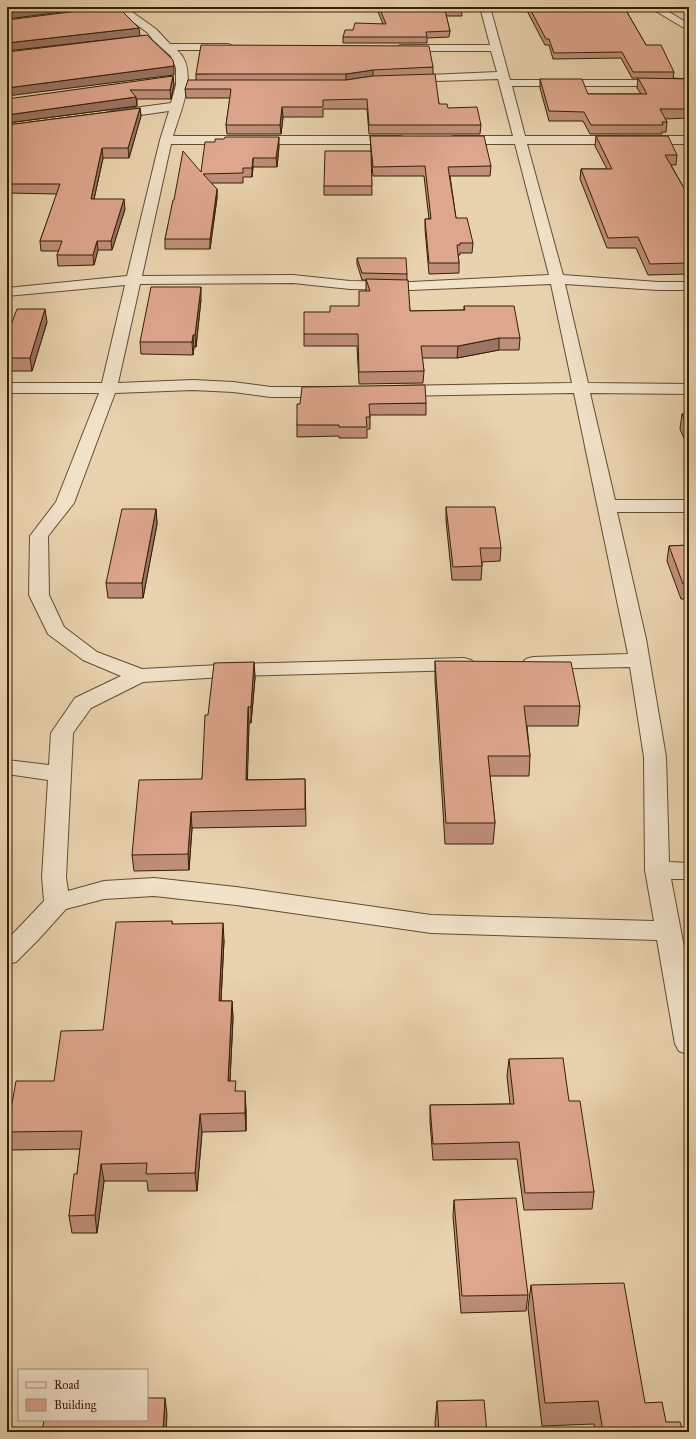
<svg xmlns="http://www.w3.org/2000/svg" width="696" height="1439" font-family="'IM FELL Great Primer',serif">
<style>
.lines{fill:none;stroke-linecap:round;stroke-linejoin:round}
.street-casing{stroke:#624c31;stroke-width:2}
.street{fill:#f1e2ca;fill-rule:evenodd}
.wall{fill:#bf8f79;stroke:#351f07}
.shaded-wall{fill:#9b7463;stroke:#351f07}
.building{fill:#dea68d;stroke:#351f07}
</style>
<rect width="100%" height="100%" fill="#e9d3ae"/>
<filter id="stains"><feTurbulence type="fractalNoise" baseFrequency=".005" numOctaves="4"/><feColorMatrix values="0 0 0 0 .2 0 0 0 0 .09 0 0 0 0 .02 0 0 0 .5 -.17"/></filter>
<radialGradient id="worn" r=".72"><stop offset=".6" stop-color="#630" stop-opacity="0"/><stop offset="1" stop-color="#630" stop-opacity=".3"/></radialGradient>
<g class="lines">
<g class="street-casing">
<g id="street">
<path d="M 113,7 L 125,7 L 156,29 L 170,44 L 229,44 L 234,47 L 229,50 L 177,50 C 200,70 180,112 173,136 L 400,136 L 404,137 L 406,140 L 404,143 L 400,144 L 171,144 L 142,276 L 293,275 L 350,281 L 411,282 L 549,275 L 515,144 L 454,144 L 450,143 L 448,140 L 450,137 L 454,136 L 513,136 L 498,79 L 405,82 L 401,81 L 399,79 L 401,77 L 405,76 L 497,72 L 491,51 L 400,51 L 395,48 L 400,45 L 490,45 L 480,7 L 490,7 L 510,80 L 689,80 L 689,86 L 512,86 L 525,136 L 689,136 L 689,144 L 527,144 L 563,275 L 658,282 L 689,282 L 689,290 L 658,290 L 565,284 L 588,383 L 689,384 L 689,394 L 590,393 L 615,500 L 689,500 L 689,512 L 617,512 L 646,639 L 666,757 L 669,862 L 689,863 L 689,879 L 671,879 L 689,973 L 689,1055 L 679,1051 L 675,1044 L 657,940 L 431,933 L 236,905 L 154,896 L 104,899 L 66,909 L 38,940 L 16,962 L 7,964 L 7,940 L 44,901 L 42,877 L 48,780 L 7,774 L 7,760 L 49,765 L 51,733 L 75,698 L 121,676 L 83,660 L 48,634 L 29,595 L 30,536 L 56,502 L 99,393 L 7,393 L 7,383 L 102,383 L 125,285 L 7,296 L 7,288 L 127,276 L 160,140 L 169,111 L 112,119 L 108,118 L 106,115 L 108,112 L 112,111 L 171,103 L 176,85 L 176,68 L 171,56 L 153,40 L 148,33 ZM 293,283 L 350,289 L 411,290 L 551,284 L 572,383 L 396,386 L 390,387 L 388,391 L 390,395 L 396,396 L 574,393 L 628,654 L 533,657 L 526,659 L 522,663 L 526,667 L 533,669 L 630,667 L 644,757 L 645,870 L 654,921 L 431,915 L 236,887 L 154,878 L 104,881 L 68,891 L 66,877 L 73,733 L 91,708 L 143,682 L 239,676 L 464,670 L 471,668 L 475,664 L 471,660 L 464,658 L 239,664 L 142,669 L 97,652 L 64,627 L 49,595 L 48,536 L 74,503 L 115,393 L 193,390 L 233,392 L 271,397 L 331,397 L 337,396 L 339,392 L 337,388 L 331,387 L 271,387 L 233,382 L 193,380 L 118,383 L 140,284 Z"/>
<path d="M 649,7 L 661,7 L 689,24 L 689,31 Z"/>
</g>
</g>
<use href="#street" class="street"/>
</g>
<g class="wall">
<path d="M 376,7 L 461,7 L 462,16 L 446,16 L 450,31 L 449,37 L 427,38 L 427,43 L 343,43 L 343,37 L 353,30 L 383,24 Z"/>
<path d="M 525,7 L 624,7 L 646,45 L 674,72 L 673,78 L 689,79 L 689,118 L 665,119 L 667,122 L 666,132 L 662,132 L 662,134 L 590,134 L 583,121 L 549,121 L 540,88 L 540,79 L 588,94 L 641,94 L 637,88 L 638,78 L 632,78 L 621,58 L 553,59 L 549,45 L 545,45 Z"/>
<path d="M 433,67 L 433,74 L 439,104 L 481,125 L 480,134 L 369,134 L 367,109 L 323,109 L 323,117 L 283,117 L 281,134 L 227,134 L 226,125 L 230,98 L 186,98 L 185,89 L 196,80 L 196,74 Z"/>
<path d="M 173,76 L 174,85 L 171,99 L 137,99 L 137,106 L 7,123 Z"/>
<path d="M 140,108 L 141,116 L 129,158 L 103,158 L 94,199 L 125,209 L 112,250 L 98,250 L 94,265 L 58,266 L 57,255 L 59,251 L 41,251 L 40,241 L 57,194 L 7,193 L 7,125 Z"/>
<path d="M 370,136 L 491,166 L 490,176 L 450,176 L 456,218 L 473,243 L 472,253 L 460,253 L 460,255 L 458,255 L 459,263 L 459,273 L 429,274 L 425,229 L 425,219 L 429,219 L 424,176 L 373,176 L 371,156 L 372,195 L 324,195 L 324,186 L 371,151 Z"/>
<path d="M 596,136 L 677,155 L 676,165 L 671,165 L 689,197 L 689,274 L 648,275 L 636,248 L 607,248 L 580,179 L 581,169 L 607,169 L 595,146 Z"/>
<path d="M 279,146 L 277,167 L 253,167 L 252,177 L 243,177 L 243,183 L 211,183 L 217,189 L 217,198 L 210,249 L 165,249 L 165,239 L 174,200 L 201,172 Z"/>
<path d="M 357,258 L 407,274 L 407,280 L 410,311 L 464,310 L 464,306 L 520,338 L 519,350 L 499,350 L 457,358 L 422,358 L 424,371 L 423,383 L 359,384 L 357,346 L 304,346 L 304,334 L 330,312 L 359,306 L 366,291 L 366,280 L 362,280 L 357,264 Z"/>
<path d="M 201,299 L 196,347 L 194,347 L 193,355 L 141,354 L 140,342 Z"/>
<path d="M 47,322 L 32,371 L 7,371 L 7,335 Z"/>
<path d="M 426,403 L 426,415 L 370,415 L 370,429 L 367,429 L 367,438 L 339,438 L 339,436 L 297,437 L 297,425 L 300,404 Z"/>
<path d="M 682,414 L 689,414 L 689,450 L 680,429 Z"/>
<path d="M 446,507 L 501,548 L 500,561 L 482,562 L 482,566 L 481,580 L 452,580 L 446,520 Z"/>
<path d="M 156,509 L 157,524 L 143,598 L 108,598 L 106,583 Z"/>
<path d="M 689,545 L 689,599 L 681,599 L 667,561 L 669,546 Z"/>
<path d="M 435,661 L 580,706 L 578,726 L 527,726 L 530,756 L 529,776 L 490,776 L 495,823 L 493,844 L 445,844 L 435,681 Z"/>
<path d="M 254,662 L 255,678 L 251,723 L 249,723 L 247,780 L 305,779 L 306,826 L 192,828 L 189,870 L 134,871 L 132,855 L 202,779 L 208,715 Z"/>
<path d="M 172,921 L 172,924 L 224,940 L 221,1001 L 232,1001 L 233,1018 L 230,1081 L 246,1109 L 246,1131 L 202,1132 L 197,1191 L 148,1191 L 147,1181 L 104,1181 L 97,1233 L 72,1233 L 69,1216 L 77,1174 L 80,1149 L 10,1150 L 7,1131 L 54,1081 L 103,1030 Z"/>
<path d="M 509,1059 L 569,1101 L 594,1192 L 592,1209 L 524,1210 L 517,1159 L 433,1160 L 430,1122 L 430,1105 L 510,1104 L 507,1076 Z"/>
<path d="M 454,1200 L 528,1295 L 526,1311 L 461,1313 L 453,1216 Z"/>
<path d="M 531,1285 L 645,1403 L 666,1422 L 683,1432 L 595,1432 L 594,1424 L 542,1426 L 528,1308 Z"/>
<path d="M 437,1401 L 487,1432 L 436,1432 L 435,1424 Z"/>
</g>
<g class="shaded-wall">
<path d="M 41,7 L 101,7 L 7,19 L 7,12 Z"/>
<path d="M 139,28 L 140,36 L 7,51 L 7,43 Z"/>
<path d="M 174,66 L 174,75 L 7,96 L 7,88 Z"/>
<path d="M 373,70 L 373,76 L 346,80 L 346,74 Z"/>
<path d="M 173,76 L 174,85 L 171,99 L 170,90 Z"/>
<path d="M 136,97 L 137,106 L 7,123 L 7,115 Z"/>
<path d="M 282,107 L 283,117 L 281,134 L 280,125 Z"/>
<path d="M 140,108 L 141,116 L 129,158 L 128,148 Z"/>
<path d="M 279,137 L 279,146 L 277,167 L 276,158 Z"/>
<path d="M 102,148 L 103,158 L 92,208 L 91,199 Z"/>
<path d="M 253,158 L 253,167 L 252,177 L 252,168 Z"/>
<path d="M 217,189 L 217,198 L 210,249 L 210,239 Z"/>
<path d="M 124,199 L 125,209 L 112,250 L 111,241 Z"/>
<path d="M 97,241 L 98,250 L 94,265 L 93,255 Z"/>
<path d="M 201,287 L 201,299 L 196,347 L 195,335 Z"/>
<path d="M 45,309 L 47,322 L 32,371 L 30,358 Z"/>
<path d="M 193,335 L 194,347 L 193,355 L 192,342 Z"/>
<path d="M 499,338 L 499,350 L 457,358 L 458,346 Z"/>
<path d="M 156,509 L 157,524 L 143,598 L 142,583 Z"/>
<path d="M 254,662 L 255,678 L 251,723 L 251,707 Z"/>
<path d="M 248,707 L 249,723 L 247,796 L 246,780 Z"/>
<path d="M 191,812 L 192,828 L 189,870 L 188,854 Z"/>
<path d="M 223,923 L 224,940 L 220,1019 L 219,1001 Z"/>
<path d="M 232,1001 L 233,1018 L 229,1099 L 228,1081 Z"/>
<path d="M 245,1091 L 246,1109 L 246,1131 L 245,1113 Z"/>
<path d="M 200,1114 L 202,1132 L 197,1191 L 195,1173 Z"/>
<path d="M 101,1164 L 104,1181 L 97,1233 L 95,1215 Z"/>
<path d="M 165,1398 L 167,1414 L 166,1432 L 163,1432 Z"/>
</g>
<g class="building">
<path d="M 7,7 L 41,7 L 7,12 Z"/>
<path d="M 109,7 L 118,7 L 139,28 L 7,43 L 7,20 Z"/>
<path d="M 379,7 L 461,7 L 462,10 L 445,10 L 450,31 L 426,32 L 427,37 L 343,37 L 345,30 L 353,30 L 355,23 L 386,24 Z"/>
<path d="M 529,7 L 624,7 L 646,45 L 661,45 L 674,72 L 633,72 L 622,52 L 554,53 L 549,39 L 546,39 Z"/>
<path d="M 147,35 L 173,60 L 174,66 L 7,88 L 7,52 Z"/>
<path d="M 201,45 L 429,46 L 433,67 L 373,70 L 346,74 L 196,74 Z"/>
<path d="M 435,74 L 439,104 L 447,104 L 448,108 L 477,107 L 481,125 L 369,125 L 367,99 L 323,100 L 323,107 L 282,107 L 280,125 L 226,125 L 231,89 L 185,89 L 188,80 L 346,80 L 373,76 Z"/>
<path d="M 173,76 L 170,90 L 130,90 L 136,97 L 7,115 L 7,99 Z"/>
<path d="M 638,78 L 689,79 L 689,109 L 660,109 L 667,122 L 662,122 L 663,125 L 591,125 L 584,112 L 549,111 L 540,79 L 582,79 L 588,94 L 647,94 Z"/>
<path d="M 140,108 L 128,148 L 102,148 L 91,199 L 124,199 L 111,241 L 97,241 L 93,255 L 57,255 L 62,241 L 40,241 L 60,184 L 7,184 L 7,125 Z"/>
<path d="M 370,136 L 484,136 L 491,166 L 448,167 L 456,218 L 467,218 L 473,243 L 460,243 L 460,245 L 457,245 L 459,263 L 429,263 L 425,219 L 431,219 L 425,166 L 373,167 Z"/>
<path d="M 596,136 L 668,136 L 677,155 L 665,155 L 689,197 L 689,263 L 650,264 L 638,237 L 608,238 L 581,169 L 612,169 Z"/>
<path d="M 225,137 L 279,137 L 276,158 L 253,158 L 252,168 L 243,168 L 243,173 L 203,174 L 217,189 L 210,239 L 165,239 L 173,200 L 174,200 L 183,151 L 201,172 L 205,142 L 215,142 L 215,139 L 224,139 Z"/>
<path d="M 325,151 L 371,151 L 372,186 L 324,186 Z"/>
<path d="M 357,258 L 406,258 L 407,274 L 362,273 Z"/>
<path d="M 366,279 L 408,280 L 410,311 L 465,310 L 464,306 L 514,306 L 520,338 L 499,338 L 458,346 L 421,346 L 424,371 L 359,372 L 358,334 L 304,334 L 304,312 L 330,312 L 330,306 L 359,306 L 359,291 L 370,291 Z"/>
<path d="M 151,287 L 201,287 L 195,335 L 193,335 L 192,342 L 140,342 Z"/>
<path d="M 17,309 L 45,309 L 30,358 L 7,358 L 7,335 Z"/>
<path d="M 425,385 L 426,403 L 369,404 L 370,417 L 366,417 L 367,427 L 339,427 L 339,425 L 297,425 L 297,404 L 300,404 L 302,387 Z"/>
<path d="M 682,414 L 689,414 L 689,430 Z"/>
<path d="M 446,507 L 495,507 L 501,548 L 480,548 L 482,566 L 453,567 Z"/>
<path d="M 122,509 L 156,509 L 142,583 L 106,583 Z"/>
<path d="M 689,545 L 689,584 L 683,584 L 669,546 Z"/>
<path d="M 435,661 L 571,662 L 580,706 L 524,706 L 530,756 L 488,756 L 495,823 L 446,823 Z"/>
<path d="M 254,662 L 251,707 L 248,707 L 246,780 L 305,779 L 305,809 L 191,812 L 188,854 L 132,855 L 139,780 L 202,779 L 205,715 L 208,715 L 214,663 Z"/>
<path d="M 172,921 L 172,924 L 223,923 L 219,1001 L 232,1001 L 228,1081 L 236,1081 L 235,1091 L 245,1091 L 245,1113 L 200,1114 L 195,1173 L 146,1174 L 147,1163 L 101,1164 L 95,1215 L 69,1216 L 74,1174 L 77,1174 L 82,1131 L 7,1132 L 16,1081 L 54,1081 L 61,1031 L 103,1030 L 116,922 Z"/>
<path d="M 563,1058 L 569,1101 L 580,1101 L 594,1192 L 525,1193 L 519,1142 L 433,1144 L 430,1105 L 514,1104 L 509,1059 Z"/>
<path d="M 516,1198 L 528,1295 L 462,1296 L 454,1200 Z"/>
<path d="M 624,1283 L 645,1403 L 662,1402 L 666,1422 L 680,1422 L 683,1432 L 603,1432 L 598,1401 L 545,1403 L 531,1285 Z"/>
<path d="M 147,1398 L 165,1398 L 163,1432 L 42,1432 L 44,1420 L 147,1420 Z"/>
<path d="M 484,1400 L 487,1432 L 439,1432 L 437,1401 Z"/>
</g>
<rect width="696" height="1439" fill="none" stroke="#e9d3ae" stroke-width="24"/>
<rect x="8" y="8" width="680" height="1423" fill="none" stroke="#351f07" stroke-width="2"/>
<rect x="12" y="12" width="672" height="1415" fill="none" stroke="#351f07"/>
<rect x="18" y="1369" width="130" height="52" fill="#f1e2ca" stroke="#a6947c"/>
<rect x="26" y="1382" width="20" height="6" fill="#f1e2ca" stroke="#a6947c"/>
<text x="54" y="1389" font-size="12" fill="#351f07">Road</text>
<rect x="26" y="1399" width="20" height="12" fill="#dea68d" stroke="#a6947c"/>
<text x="54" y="1409" font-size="12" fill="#351f07">Building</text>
<rect width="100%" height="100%" filter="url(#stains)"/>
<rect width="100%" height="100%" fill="url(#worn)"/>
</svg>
